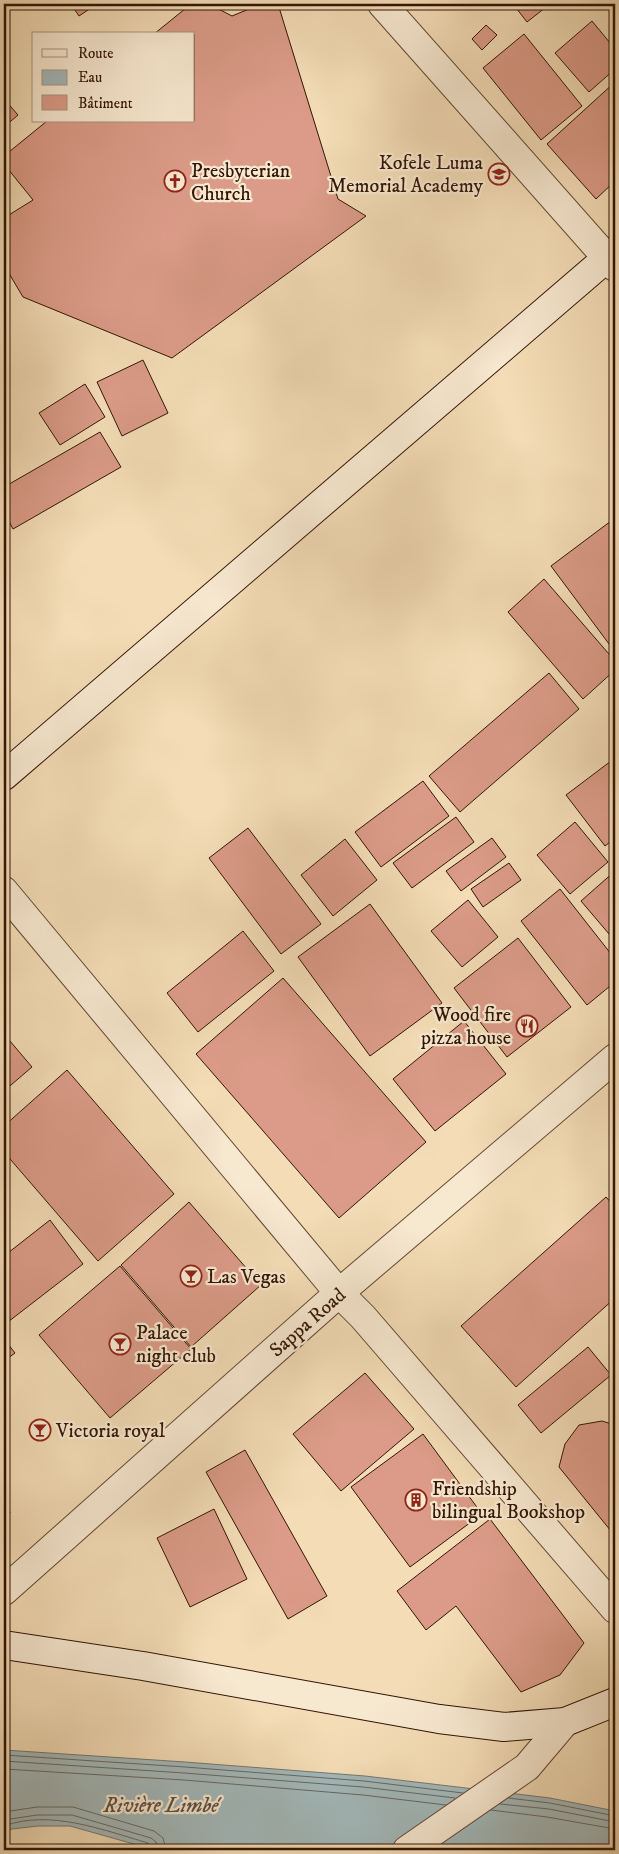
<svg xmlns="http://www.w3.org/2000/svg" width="619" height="1854" font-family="'IM FELL DW Pica',serif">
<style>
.water{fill:#a2b8ba;stroke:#757772}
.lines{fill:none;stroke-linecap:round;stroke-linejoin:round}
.shore{stroke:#6a6660;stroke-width:1}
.building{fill:#db9b88;stroke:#321505}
.street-casing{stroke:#624731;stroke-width:30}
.secondary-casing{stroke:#321505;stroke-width:30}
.street{stroke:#f7e8d0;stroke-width:28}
.secondary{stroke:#f7e8d0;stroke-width:28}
.labels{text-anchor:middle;stroke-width:4.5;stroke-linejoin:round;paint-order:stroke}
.poi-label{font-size:20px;fill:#321505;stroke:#f7e8d0;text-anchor:start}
.street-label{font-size:20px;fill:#321505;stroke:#f7e8d0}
.water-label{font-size:21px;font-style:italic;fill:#594e44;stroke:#f7e8d0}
</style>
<rect width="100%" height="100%" fill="#f3dcb6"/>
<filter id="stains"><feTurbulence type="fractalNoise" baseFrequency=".004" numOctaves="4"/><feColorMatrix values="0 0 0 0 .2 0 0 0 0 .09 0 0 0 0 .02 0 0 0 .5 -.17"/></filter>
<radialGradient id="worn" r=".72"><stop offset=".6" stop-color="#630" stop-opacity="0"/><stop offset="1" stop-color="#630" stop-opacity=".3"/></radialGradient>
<path class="water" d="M 4,1750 L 185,1762 L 365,1776 L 550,1798 L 615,1811 L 615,1850 L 155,1850 L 70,1826 L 38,1826 L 12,1829 L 4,1832 Z"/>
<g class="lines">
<g class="shore">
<path d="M 4,1755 L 185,1767 L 364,1781 L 463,1793"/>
<path d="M 4,1761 L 184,1773 L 363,1787 L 455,1798"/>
<path d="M 4,1769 L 184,1780 L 363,1795 L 446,1805"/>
<path d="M 508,1798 L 550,1803 L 615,1816"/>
<path d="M 500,1804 L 549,1809 L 615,1822"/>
<path d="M 491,1810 L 547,1817 L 615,1829"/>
<path d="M 4,1812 L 37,1807 L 73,1807 L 154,1831 L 163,1838 L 166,1850"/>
<path d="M 4,1820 L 37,1815 L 72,1815 L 151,1838 L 156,1842 L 158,1850"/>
<path d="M 4,1826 C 50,1809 103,1830 148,1843 L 151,1846 L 152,1850"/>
</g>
</g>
<g class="building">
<path d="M 71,4 L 97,4 L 79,16 Z"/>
<path d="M 191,4 L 209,4 L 232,16 L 261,4 L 278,4 L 338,199 L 366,216 L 172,358 L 23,297 L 4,265 L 4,218 L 33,200 L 4,164 L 4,156 L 47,121 L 194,121 L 194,34 L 154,34 Z"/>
<path d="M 513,4 L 550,4 L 527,22 Z"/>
<path d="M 592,21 L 615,49 L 615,69 L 589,92 L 555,53 Z"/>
<path d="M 486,25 L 497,35 L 482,50 L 472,39 Z"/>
<path d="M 524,34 L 582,106 L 541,140 L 483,68 Z"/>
<path d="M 615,82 L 615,181 L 596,199 L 547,144 Z"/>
<path d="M 4,99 L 18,115 L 4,127 Z"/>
<path d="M 143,360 L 168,413 L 122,436 L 97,382 Z"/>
<path d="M 85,384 L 105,417 L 60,445 L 39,413 Z"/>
<path d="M 100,432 L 121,467 L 13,529 L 4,512 L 4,487 Z"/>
<path d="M 4,462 L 10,472 L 4,476 Z"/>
<path d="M 615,518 L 615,652 L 551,566 Z"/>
<path d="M 544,579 L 615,661 L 615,670 L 583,699 L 508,612 Z"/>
<path d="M 549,673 L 579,709 L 460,812 L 429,776 Z"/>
<path d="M 615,758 L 615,838 L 605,846 L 566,795 Z"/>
<path d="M 423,781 L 449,816 L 381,867 L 355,832 Z"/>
<path d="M 456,817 L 474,842 L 412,888 L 393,863 Z"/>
<path d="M 575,822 L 608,862 L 570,894 L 537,855 Z"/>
<path d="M 248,828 L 321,924 L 281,954 L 209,858 Z"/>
<path d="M 492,838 L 506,857 L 461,891 L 446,871 Z"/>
<path d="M 345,839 L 377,880 L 333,916 L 301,875 Z"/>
<path d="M 509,863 L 521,880 L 483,907 L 471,889 Z"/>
<path d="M 615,871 L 615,941 L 581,901 Z"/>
<path d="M 560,889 L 615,959 L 615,982 L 587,1005 L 521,921 Z"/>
<path d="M 468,900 L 498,937 L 462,967 L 431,931 Z"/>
<path d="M 370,904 L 442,1003 L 370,1056 L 298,957 Z"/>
<path d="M 243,931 L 274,971 L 198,1032 L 167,993 Z"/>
<path d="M 518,938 L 571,1007 L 507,1057 L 454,988 Z"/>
<path d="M 283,978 L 426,1142 L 339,1218 L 196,1054 Z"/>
<path d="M 464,1021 L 506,1074 L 435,1131 L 393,1079 Z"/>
<path d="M 4,1034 L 32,1067 L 4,1091 Z"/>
<path d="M 67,1070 L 174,1194 L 98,1261 L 4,1152 L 4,1126 Z"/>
<path d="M 606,1197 L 615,1207 L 615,1298 L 516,1387 L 461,1326 Z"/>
<path d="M 189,1202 L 261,1285 L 191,1347 L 121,1265 Z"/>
<path d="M 50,1220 L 83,1264 L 4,1325 L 4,1256 Z"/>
<path d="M 120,1266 L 191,1349 L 110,1418 L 39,1335 Z"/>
<path d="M 4,1339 L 15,1353 L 4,1361 Z"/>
<path d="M 588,1347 L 611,1375 L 541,1433 L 518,1405 Z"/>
<path d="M 365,1373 L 414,1429 L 341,1491 L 293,1434 Z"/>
<path d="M 602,1421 L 615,1425 L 615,1536 L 559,1467 L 565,1444 L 579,1425 Z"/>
<path d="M 423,1434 L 482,1514 L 410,1567 L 351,1487 Z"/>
<path d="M 245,1450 L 327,1596 L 288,1619 L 206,1472 Z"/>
<path d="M 4,1491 L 10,1513 L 4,1515 Z"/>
<path d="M 214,1509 L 247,1579 L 190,1607 L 157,1538 Z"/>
<path d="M 490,1519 L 584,1643 L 560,1675 L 521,1692 L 456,1606 L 426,1630 L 397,1591 Z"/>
</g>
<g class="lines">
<g class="street-casing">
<g id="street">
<path d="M 382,4 L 615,267"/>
<path d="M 4,891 L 339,1293 L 363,1317 L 615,1609"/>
<path d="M 4,1591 L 339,1293 L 615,1058"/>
<path d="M 407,1850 L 527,1767 L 565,1722"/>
</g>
</g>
<g class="secondary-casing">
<g id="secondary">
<path d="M 4,776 L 615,251"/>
<path d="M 4,1645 L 143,1666 L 439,1719 L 504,1727 L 565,1722 L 615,1702"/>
</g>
</g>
<use href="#street" class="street"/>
<use href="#secondary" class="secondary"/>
</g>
<defs>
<g id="school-ring" transform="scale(1.125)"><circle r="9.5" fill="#f7e8d0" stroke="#8f2418" stroke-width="1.5"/><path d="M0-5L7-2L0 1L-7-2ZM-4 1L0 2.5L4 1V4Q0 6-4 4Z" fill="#8f2418"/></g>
<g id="church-ring" transform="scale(1.125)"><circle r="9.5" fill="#f7e8d0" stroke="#8f2418" stroke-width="1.5"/><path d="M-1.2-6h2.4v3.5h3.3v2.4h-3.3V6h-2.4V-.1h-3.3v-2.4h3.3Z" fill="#8f2418"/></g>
<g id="restaurant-ring" transform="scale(1.125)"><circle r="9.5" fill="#f7e8d0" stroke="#8f2418" stroke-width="1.5"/><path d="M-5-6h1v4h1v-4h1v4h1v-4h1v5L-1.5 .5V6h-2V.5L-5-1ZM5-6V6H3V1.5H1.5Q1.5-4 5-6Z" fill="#8f2418"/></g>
<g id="bar-ring" transform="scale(1.125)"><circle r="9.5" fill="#f7e8d0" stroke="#8f2418" stroke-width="1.5"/><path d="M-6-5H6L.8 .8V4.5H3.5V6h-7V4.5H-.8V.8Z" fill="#8f2418"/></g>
<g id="building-ring" transform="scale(1.125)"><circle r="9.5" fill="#f7e8d0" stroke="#8f2418" stroke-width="1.5"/><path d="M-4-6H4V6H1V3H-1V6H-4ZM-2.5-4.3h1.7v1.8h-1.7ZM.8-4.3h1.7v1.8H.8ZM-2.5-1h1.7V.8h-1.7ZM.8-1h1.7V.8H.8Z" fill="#8f2418"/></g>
</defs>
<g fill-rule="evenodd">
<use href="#school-ring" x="499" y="174"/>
<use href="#church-ring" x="175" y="181"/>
<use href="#restaurant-ring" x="527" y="1026"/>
<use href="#bar-ring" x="191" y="1276"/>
<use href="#bar-ring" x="120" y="1344"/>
<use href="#bar-ring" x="40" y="1430"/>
<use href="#building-ring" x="416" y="1500"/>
</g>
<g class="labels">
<g class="poi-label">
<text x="483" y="169" text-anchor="end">Kofele Luma<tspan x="483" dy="23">Memorial Academy</tspan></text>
<text x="191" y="177">Presbyterian<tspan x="191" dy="23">Church</tspan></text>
<text x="511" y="1021" text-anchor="end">Wood fire<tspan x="511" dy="23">pizza house</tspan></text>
<text x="207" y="1283">Las Vegas</text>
<text x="136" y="1339">Palace<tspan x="136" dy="23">night club</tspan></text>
<text x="56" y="1437">Victoria royal</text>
<text x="432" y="1495">Friendship<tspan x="432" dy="23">bilingual Bookshop</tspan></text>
</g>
<g class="street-label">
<text transform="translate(307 1322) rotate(-41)" y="7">Sappa Road</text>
</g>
<g class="water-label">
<text x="161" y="1812">Rivière Limbé</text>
</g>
</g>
<rect width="619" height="1854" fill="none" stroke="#f3dcb6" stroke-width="20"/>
<rect x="5" y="5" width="609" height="1844" fill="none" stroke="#321505" stroke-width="2.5"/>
<rect x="10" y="10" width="599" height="1834" fill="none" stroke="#321505"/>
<rect x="32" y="32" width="162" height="90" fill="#f7e8d0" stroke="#a8947f"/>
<rect x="42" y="49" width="25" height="8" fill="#f7e8d0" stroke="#a8947f"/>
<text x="78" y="58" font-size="15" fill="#321505">Route</text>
<rect x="42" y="70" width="25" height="15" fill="#a2b8ba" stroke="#a8947f"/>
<text x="78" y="82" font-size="15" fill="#321505">Eau</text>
<rect x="42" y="95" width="25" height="15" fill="#db9b88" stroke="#a8947f"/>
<text x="78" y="108" font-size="15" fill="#321505">Bâtiment</text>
<rect width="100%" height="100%" filter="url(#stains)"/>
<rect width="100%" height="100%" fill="url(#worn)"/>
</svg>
